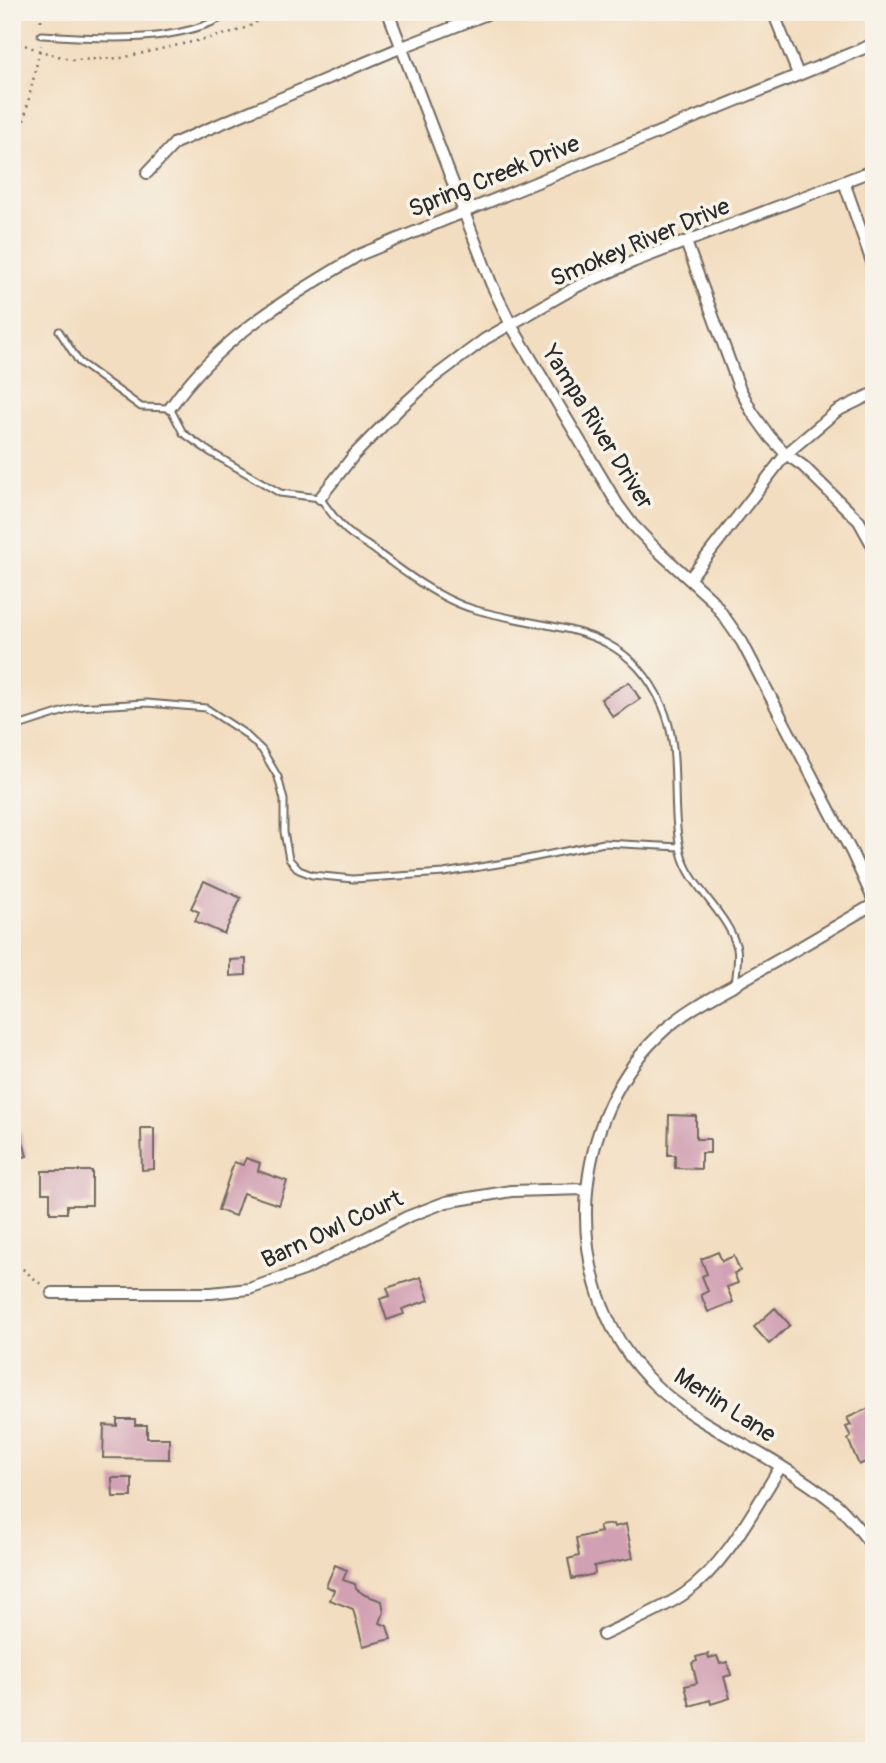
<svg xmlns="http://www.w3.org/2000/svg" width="886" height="1763" font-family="Pangolin,sans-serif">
<rect width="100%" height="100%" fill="#f7f3e8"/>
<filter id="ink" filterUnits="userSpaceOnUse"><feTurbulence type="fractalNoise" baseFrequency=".0143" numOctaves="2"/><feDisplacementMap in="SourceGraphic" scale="14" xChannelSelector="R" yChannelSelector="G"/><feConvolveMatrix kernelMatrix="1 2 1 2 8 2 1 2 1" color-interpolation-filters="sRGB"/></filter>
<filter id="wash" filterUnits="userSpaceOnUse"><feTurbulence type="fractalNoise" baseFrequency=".00686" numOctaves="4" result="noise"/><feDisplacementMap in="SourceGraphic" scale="28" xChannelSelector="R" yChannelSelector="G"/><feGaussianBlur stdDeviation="1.57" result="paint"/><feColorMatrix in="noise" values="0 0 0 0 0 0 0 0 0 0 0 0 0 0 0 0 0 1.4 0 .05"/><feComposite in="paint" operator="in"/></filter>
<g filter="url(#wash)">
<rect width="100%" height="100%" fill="#f3ddc0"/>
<g id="blocks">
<path fill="#d1a0b3" d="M629,682l11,17 -27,18 -12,-18z
M204,881l37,17 -17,36 -29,-13 4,-9 -8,-4z
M246,959v16l-16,1v-16z
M15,1113l12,43 -15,4v-46z
M669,1115l27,1v23h14v14h-9v16l-26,-1v-13h-7z
M141,1128h13v41l-12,1z
M246,1158l14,5 -2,8 29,10 -8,24 -36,-12 -8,23 -17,-6 16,-48 9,3z
M42,1171h50v34h-25v8h-17v-20h-8z
M718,1252l4,9 12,-5 6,15 -6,2 4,10 -11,4 6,15 -25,10 -7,-17 7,-4 -6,-15 5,-2 -6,-15z
M421,1277l8,23 -27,9 2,5 -17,6 -7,-21 10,-3 -3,-8z
M775,1308l15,17 -21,19 -15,-17z
M869,1408l5,9v41l-15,7 -11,-26 3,-2 -5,-10 5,-2 -4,-7z
M117,1419h18v6h12v13h22v21l-66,-1 1,-33 13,1z
M112,1478h20v19h-19z
M613,1524l1,3 12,-3 7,34 -39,8 1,8 -23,5 -4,-20 11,-3 -3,-18 25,-6 -2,-6z
M335,1565l12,5 -4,10 12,4 1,5 9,6 17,6 2,11 -4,11 7,3 4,13 -28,7 -10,-37 -23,-9 4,-10 -8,-4z
M708,1654l1,4 8,-2 3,8 7,-2 4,13 -7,2 6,21 -19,6 -1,-4 -20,6 -5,-20 12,-3 -5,-20 5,-2 -1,-4z"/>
</g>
</g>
<g filter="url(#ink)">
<use href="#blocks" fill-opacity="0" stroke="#71695f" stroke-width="2"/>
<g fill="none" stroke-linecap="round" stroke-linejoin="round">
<defs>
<path id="service" d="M41,35c58,4 140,10 191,-23
M59,331l20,31 62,45 29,1 13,25 27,19 70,41 40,5c7,9 14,20 23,29 8,9 20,15 30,22 28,21 66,50 100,60 76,23 151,10 189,96 21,47 7,98 19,147 8,35 46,59 56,96 2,10 -1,26 -2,37
M12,728l65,-21 70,-4 59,5 38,25 18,17 16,27 6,23v32l5,27 10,11 13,5 41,4 91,-6 78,-13 82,-17 76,4"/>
<path id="minor" d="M388,12l103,271 20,42 107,180 14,19 23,24 58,53 29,41 110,211 22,48
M773,12l25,62
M147,173l28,-30 225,-95 92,-36
M844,182l30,86
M686,242l53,145 13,25 18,25 16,17 17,12 56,55 15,27
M170,408c48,-70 118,-110 189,-153l515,-211
M320,498l34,-43 46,-47 33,-30 52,-39 93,-53 57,-25 239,-91
M690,578l96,-124 51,-43 37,-18
M874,904c-40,23 -79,47 -119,69 -33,19 -70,36 -97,63 -93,90 -98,259 -3,349 36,35 82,54 124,80 20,12 39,25 57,39 14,12 26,30 38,44
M52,1293h159l38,-4 55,-19 103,-53 39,-15 65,-11 75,-2
M603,1635c27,-13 56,-24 81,-41 43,-30 70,-85 97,-128"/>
</defs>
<use href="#service" stroke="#71695f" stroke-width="9"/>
<use href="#minor" stroke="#71695f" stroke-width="14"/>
<path stroke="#71695f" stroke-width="2.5" stroke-dasharray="2 5" stroke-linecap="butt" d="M41,12v13
M12,40l28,11 33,9 48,-2 111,-25 23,-9 6,-12
M12,146l12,-26 17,-75
M12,1260l30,25"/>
<use href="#service" stroke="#fff" stroke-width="5"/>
<use href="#minor" stroke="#fff" stroke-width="10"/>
</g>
</g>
<g text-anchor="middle" stroke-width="7" stroke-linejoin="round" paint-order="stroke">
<g font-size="24" fill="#2b2b2b" stroke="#f7f3e8">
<text transform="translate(494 176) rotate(-22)" y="8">Spring Creek Drive</text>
<text transform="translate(640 242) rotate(-23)" y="8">Smokey River Drive</text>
<text transform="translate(598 427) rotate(58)" y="8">Yampa River Driver</text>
<text transform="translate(332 1229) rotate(-25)" y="8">Barn Owl Court</text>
<text transform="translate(725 1405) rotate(33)" y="8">Merlin Lane</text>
</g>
</g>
<rect width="886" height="1763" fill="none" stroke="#f7f3e8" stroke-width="42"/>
</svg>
